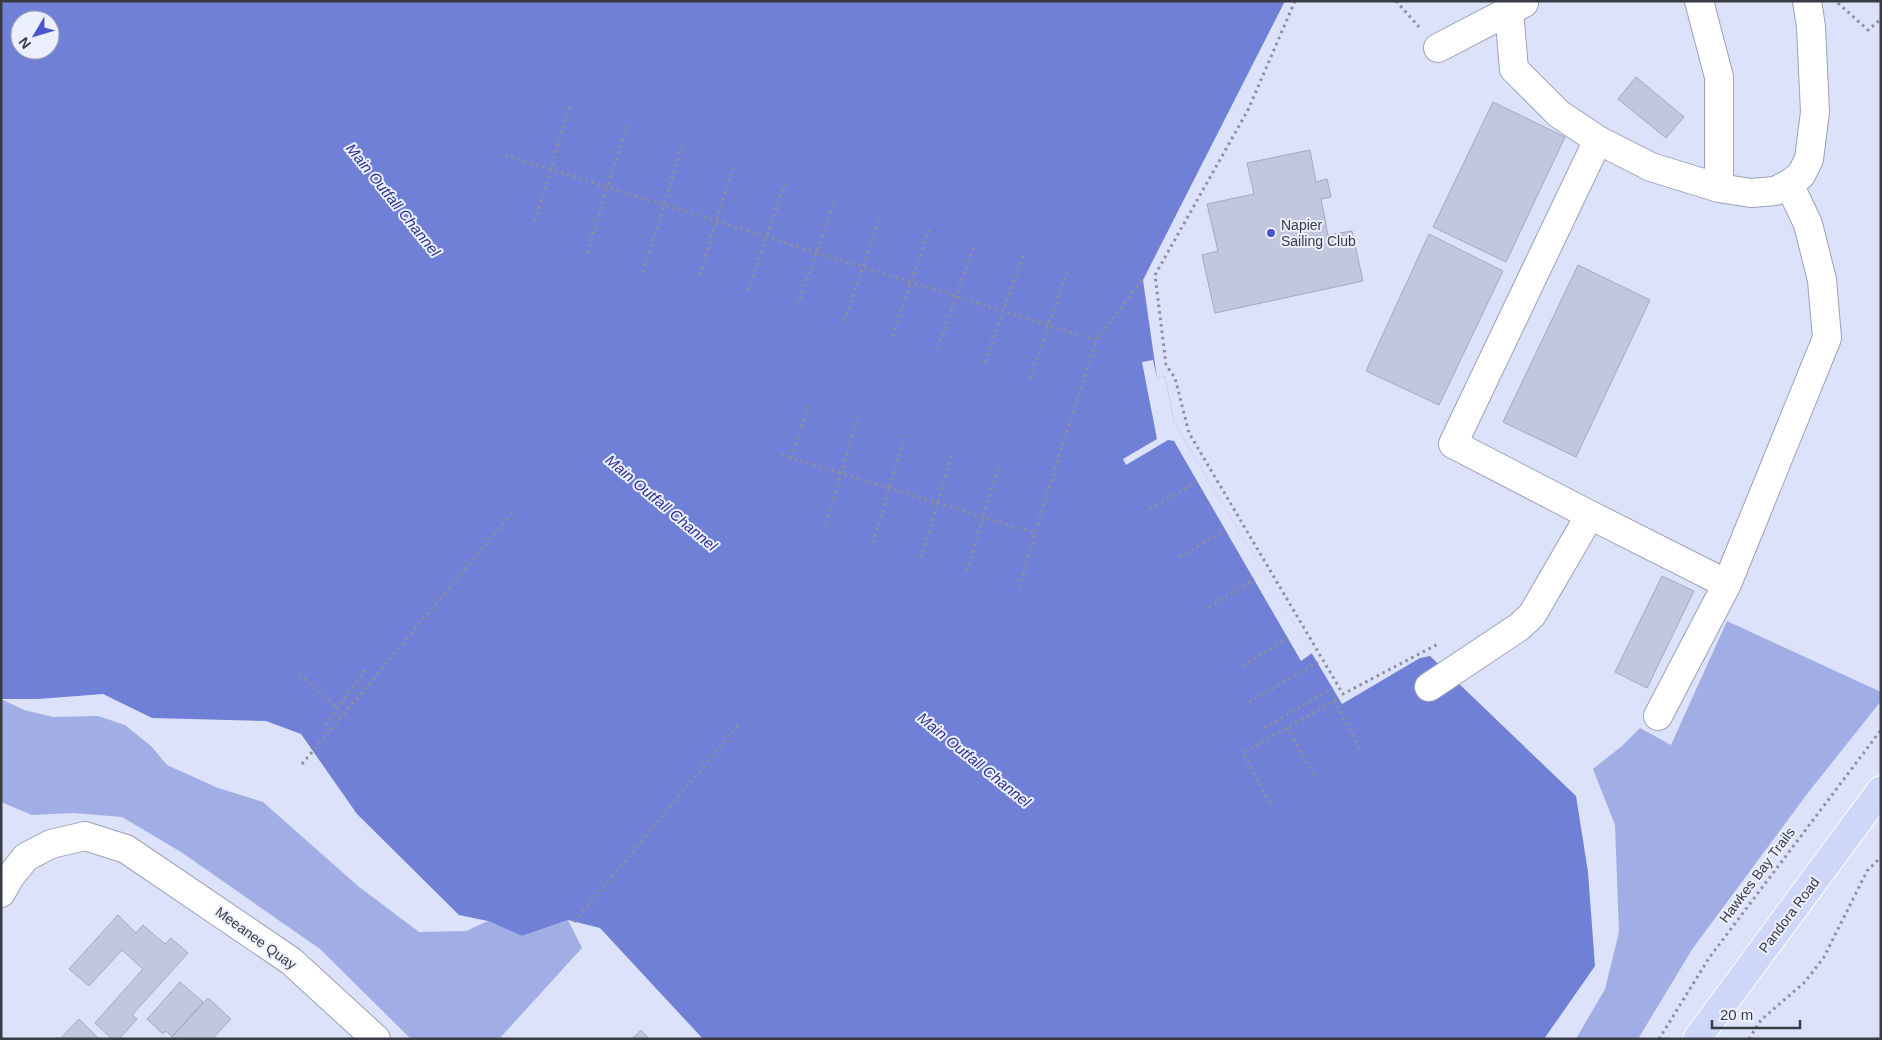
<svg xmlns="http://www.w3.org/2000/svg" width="1882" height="1040" font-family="Arial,sans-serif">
<rect width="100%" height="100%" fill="#dce2f9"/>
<path fill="#a1aee5" d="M1727,621l154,71v9l-74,93 -114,154 -55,91h-62l29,-50 14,-57 -4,-107 -22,-56 29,-23 18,-18 31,17z
M1,699l23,11 29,7 45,-1 27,9 26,21 16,19 51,23 45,14 95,84 61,46 47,-1 22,-10 34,15 46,-16 14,28 -83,91h-88l-91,-90 -139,-97 -59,-35 -49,-4 -41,2 -31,-13z"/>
<path fill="#7080d6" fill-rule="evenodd" d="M1,1h1284l-142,279 14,98 8,-2 9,46 168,282 78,-46 10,-2 146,140 12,76 7,94 -51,73h-841l-103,-111 -32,-8 -46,16 -34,-15 -29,-6 -102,-101 -56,-80 -35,-13 -114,-3 -49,-24 -65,5h-37zM20,20h30v30h-30z"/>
<path fill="#dce2f9" d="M1153,360l4,18 8,-2 9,46 138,231 -11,8 -127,-220 -6,-1 -42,25 -3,-6 34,-20 -15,-77z"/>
<path fill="#c1c7dd" stroke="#a3a9bf" d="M1636,77l48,40 -18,21 -48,-39z
M1493,102l72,35 -59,125 -73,-35z
M1310,150l6,32 11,-3 4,18 -10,2 7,36 24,-4 11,50 -148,32 -13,-58 16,-4 -11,-47 47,-10 -7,-31z
M1429,234l74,37 -64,134 -73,-34z
M1578,265l72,35 -74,157 -73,-35z
M1662,576l32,15 -47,97 -32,-16z
M118,915l18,18 7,-8 22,19 6,-6 17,15 -56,62 5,4 -18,20h-7l-17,-16 48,-54 -21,-19 -33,36 -20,-17z
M180,982l23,20 -31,35 -6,-6 -3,3 -16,-15z
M208,998l23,21 -19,20h-37l-3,-2z
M79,1019l20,20h-39z
M641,1030l8,9h-17z"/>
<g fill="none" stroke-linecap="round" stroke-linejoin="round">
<defs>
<path id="minor" d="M1510,1l-1,10 5,58 45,45 39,26 53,27 68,21 32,5 24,-2 14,-7 12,-9 8,-16 6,-47 -4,-85 -4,-26
M1699,1l20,76v111
M1438,48l86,-45
M1598,140l-145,304 137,71 137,69
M1429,687l90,-60 13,-12 58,-100
M1658,716l69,-132 100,-246 -5,-58 -14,-56 -19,-40
M1,893l9,-16 16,-20 25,-13 34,-8 41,13 165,112 85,78"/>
<path id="major" d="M1697,1039l184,-249"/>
</defs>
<use href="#minor" stroke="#9ca1b7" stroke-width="30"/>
<use href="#major" stroke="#fff" stroke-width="30"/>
<path stroke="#8a8e9d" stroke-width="3" stroke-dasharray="2.5 4" stroke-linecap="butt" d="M1295,1l-47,109 -93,165 11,90 9,13 14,55 154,261 95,-50
M1396,1l23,26
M1838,3l30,27 13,-11
M505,155l591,185
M535,221l35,-116
M587,253l40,-128
M643,272l40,-128
M700,275l33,-108
M748,290l37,-106
M798,305l37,-106
M844,321l37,-106
M892,336l37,-106
M938,348l37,-105
M985,362l38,-106
M1030,378l37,-107
M782,455l253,78 61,-193 46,-60
M791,458l18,-54
M1150,509l48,-28
M826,524l32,-107
M873,543l32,-107
M1180,557l45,-27
M921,558l32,-107
M967,571l32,-107
M1019,588l16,-55
M1209,607l45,-28
M1242,666l46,-28
M299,674l39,34
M1334,700l27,51
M1249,702l69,-40
M1287,727l28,49
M1264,728l69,-40
M331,730l-5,-6 40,-55
M302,764l211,-252
M1270,803l-27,-50 96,-55
M574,922l164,-197
M1659,1039l50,-81 172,-228
M1749,1039l12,-19 44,-38 19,-25 43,-86 14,-14"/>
<use href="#minor" stroke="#fff" stroke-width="28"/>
<use href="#major" stroke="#ced7f8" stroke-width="28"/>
</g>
<circle fill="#4a55cb" stroke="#ecf0fe" stroke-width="2" cx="1271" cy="233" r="5"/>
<g text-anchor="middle" stroke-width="4" stroke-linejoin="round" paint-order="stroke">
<g font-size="14" fill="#393b44" stroke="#ecf0fe" text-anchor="start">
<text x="1281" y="230">Napier<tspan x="1281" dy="16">Sailing Club</tspan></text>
</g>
<g font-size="14" fill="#393b44" stroke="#ecf0fe">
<text transform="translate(1757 875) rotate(-53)" y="5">Hawkes Bay Trails</text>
<text transform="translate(1789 915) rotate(-53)" y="5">Pandora Road</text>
<text transform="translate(256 938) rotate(36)" y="5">Meeanee Quay</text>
</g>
<g font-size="15" font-style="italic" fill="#2b2f92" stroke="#ecf0fe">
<text transform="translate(393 200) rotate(51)" y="5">Main Outfall Channel</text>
<text transform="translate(661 503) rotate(40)" y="5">Main Outfall Channel</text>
<text transform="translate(974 760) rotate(39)" y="5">Main Outfall Channel</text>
</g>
</g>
<rect width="1882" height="1040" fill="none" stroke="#393b44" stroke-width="5"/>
<g transform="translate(35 35) rotate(232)"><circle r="24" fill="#ecf0fe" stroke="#a4a8b4"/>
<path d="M0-4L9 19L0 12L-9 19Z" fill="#4a55cb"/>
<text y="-8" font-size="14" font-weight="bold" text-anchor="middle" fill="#393b44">N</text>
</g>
<path d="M1712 1020v8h88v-8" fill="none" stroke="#393b44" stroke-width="2.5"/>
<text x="1720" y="1020" font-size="15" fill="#393b44" stroke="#ecf0fe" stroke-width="4" paint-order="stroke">20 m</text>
</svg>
